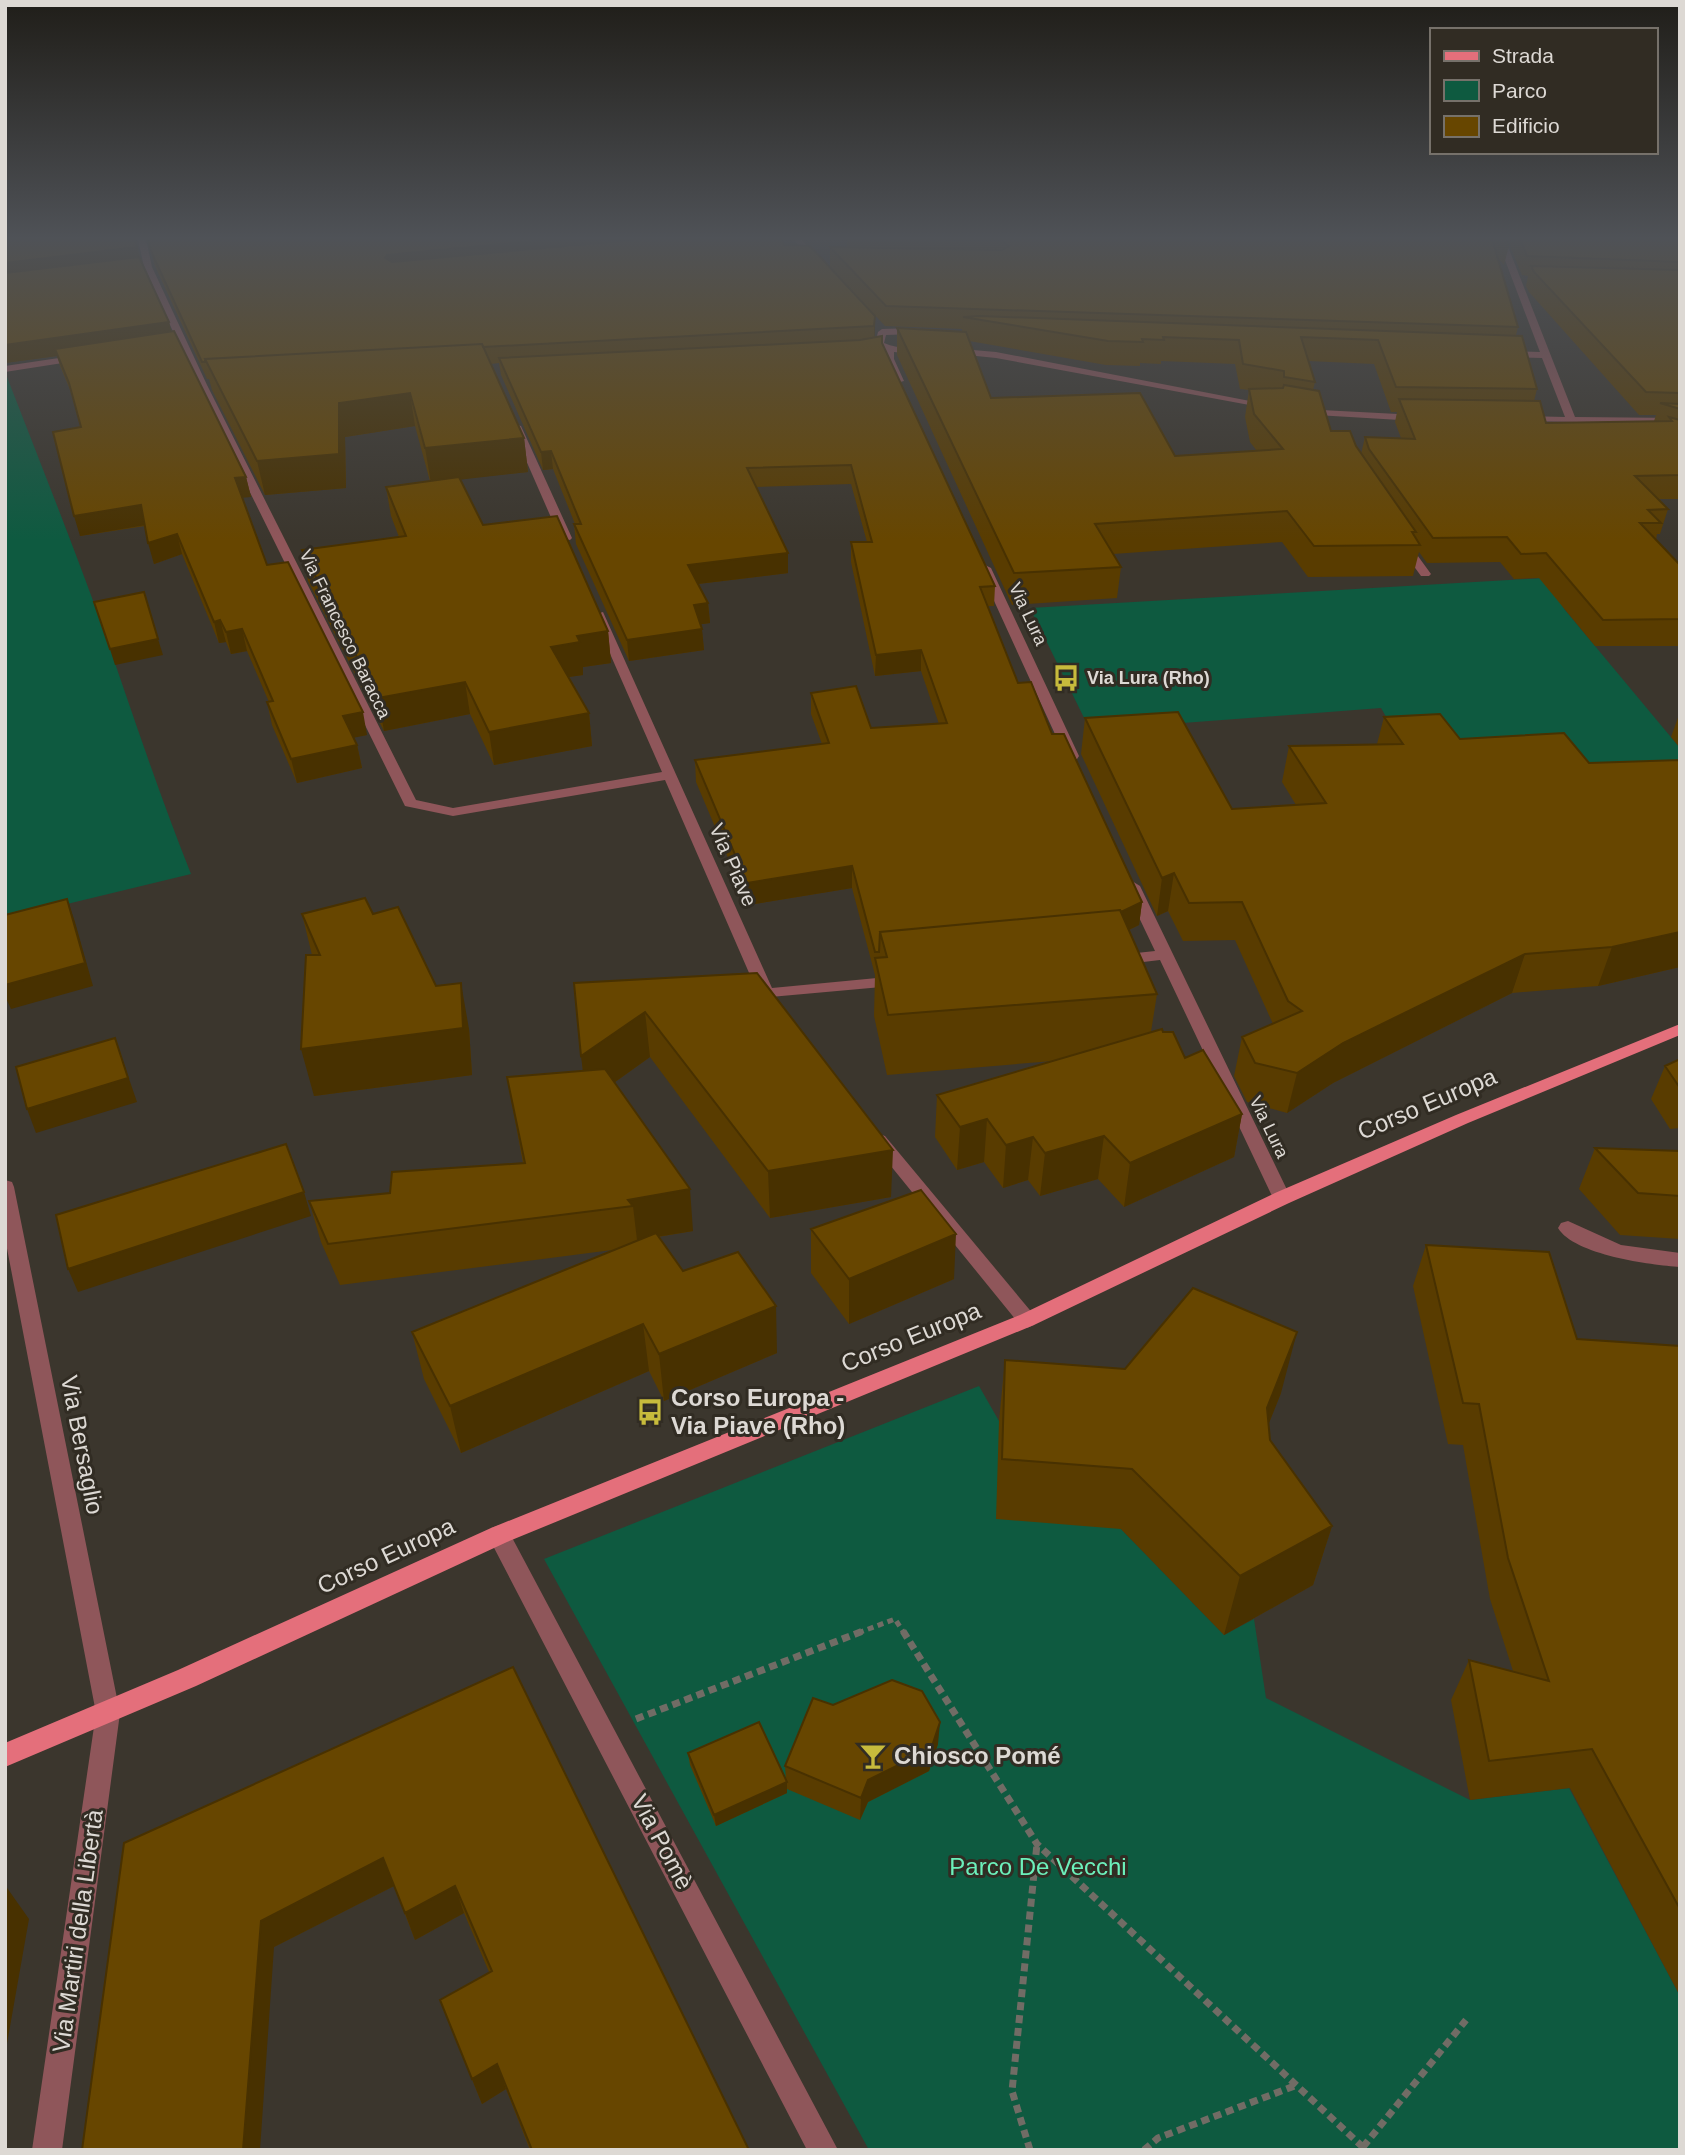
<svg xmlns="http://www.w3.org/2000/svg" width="1685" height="2155" font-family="Helvetica,sans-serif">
<rect width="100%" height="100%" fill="#3b362d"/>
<path fill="#0e5a40" d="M7,377c31,80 63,160 92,240 30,86 58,172 92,257l-186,45z
M1544,578l21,32 115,138v60l-288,-81 -11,-19 -291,22 -60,-122z
M979,1386l20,35 122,108 103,106 30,-16 12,79 204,102 99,-12 111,208v154h-811l-325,-591z"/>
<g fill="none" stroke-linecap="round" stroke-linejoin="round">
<path stroke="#716c65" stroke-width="5" stroke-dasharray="6 4.5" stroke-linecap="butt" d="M858,1633l37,-14 9,14"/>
<path stroke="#716c65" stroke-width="7" stroke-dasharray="8 5" stroke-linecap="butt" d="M903,1631l134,213 329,306
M636,1719l227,-88
M1363,2147l103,-127
M1030,2150l-18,-59 25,-247
M1144,2150l14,-12 139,-53"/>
<path fill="#8f565a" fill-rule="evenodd" d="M138,239h8l6,28 55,118 209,415 37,8 209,-36 -69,-157 10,-3 169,376 126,-12 6,1 2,4 -2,4 -144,13 -95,-218 -212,36 -48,-10 -208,-421 -53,-118z
M793,239h8l20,21v4h-6z
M1497,239h8l70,178 105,1v6l-161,-3v-4l3,-1 43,1 -23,-59 -38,-1 -5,-3 5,-3 36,1z
M914,328l27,4 5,7c-13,15 -33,15 -52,13v7l10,22 -8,2 -12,-24 1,-9 -10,-6 3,-12 4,-3zM914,334l23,5c-15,12 -36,11 -53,4l2,-8z
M950,348l46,4 280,54 -5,3 -275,-51 -49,-5 -2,-2z
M79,355l5,3 -2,2 -77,12v-6z
M1302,409l115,6 5,3 -5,3 -118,-7 -2,-2z
M513,424l8,2 51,112 -2,2 -10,-2 -49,-112z
M1399,541h8l24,33 -2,2h-8l-24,-33z
M985,565l6,3 88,188 -2,3h-10l-2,-3 -86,-188z
M1132,881l8,5 151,312 -2,5h-14l-2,-5 -113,-238 -42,5 -8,-5 8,-5 37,-4 -31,-65z
M879,1134l6,2 149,179 3,5 -3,5 -7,3 -7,-3 -147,-181 -3,-4 3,-4z
M5,1180l7,2 2,5 106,526 -58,437h-30l64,-437 -91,-475z
M1568,1221l53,24 59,8v14c-29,-2 -106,-12 -122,-39l3,-5z
M499,1525l8,3 331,622h-31l-316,-608 -3,-7 3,-7z"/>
<path fill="#e46f7b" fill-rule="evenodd" d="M1680,1024v11l-212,88 -179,80 -255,122 -527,217 -311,144 -191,81v-24l173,-73 313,-142 529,-213 255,-122 181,-78z"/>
</g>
<path fill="#593c00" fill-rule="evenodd" d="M5,239h131l4,18 29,65 2,10 75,145 5,20h-9l25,68 100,170 -14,2 4,8 5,23 -65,15 -25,-58 -5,-23h2l-22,-51 -16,3 -5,-12 -7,1 -37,-89 -28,10 -9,-38 -65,10 1,-109 -7,-28 -14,-33 -3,-10 -52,7z
M148,239l635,3 92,74 -1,22 8,6 113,242 -1,20h-6l30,77 34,51 90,168 -3,23 -10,5 28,64 -6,38h12l22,26 57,56 -8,43 -110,50 -26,-28 -58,17 -12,-16 -25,8 -19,-26 -27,8 -22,-33 2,-42 116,-34 -166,14 -13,-59 1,-41 -23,-87 -104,17 -52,-123 -1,-22 127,-16 -11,-30v-21l60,35 68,-4 -18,-53 -46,5 -24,-114v-20h16l-16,-58 -95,3 32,66v20l-90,11 10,19 2,20 -9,1 3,26 -75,11 -53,-117 -2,-20h1l-22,-55 -10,1 -42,-95 -2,-12 -8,1 33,74 4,34 -68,7 23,46 125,106 3,32 -28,4v8l-15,2 21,36 3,33 -98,19 -24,-51 -86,17 -76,-150 -6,-31 97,-13 -8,-21 -5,-29 44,-6 -15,-55 -70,11 1,51 -81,7 -53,-105 -3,-11h-2l-52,-113z
M847,239h659l3,7 -5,19 -7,-8 21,70 -2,8 21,54 -3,12 12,22 108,-2 2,-6h-17l-110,-123 -3,-6 2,-10 -6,-1 -15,-36h173v260h-21l9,10 -8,25h-3l-1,6 24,25v81h-85l-56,-68 -25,1 -14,-17 -73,1 -8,-11 -6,24 -105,1 -26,-35 -169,12 8,13 -4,31 -105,7 -115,-250v-27l65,4v-3l-77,-3 -55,-59v-20h17zM969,341l137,24 34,1v-3l21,1v-3l74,3 5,25 9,1 -4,27 5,25 7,9 -82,5 -184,-58zM1308,361l66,3 17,48h6l-2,10 6,16 -36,-1 -4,17 -5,-8 -25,-15 -18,-41 2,-8z
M1680,712v36l-9,-11z
M1384,717l76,22 129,24 91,-3v207l-82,19 -86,7 -179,90 -46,30 -40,-11 -13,-26 8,-39 31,-13 -38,-84 -52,1 -15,-30 -11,5 -76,-162 4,-36 147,91 64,-4 -14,-23 7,-36 88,-2z
M302,914h71l63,72 33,43 3,46 -158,21 -2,-141z
M757,973l134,224 -121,21 -120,-161 -35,25 78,149 -35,6 25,34 94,82 -113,48 -15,-30 -188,82 -37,-74 -12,-47 200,-82 -272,35 -19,-43 -12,-41 81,-8 133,-30 -16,-86 76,-6 -9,-88z
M1680,1059v69l-10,1 -19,-30 14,-33z
M1595,1148l85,3v88l-60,-4 -41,-46z
M811,1229l143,50 -105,45 -38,-51z
M1426,1245l151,94 103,7v650l-110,-208 -100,12 -19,-100 18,-40 44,11 -23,-72 -27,-154 -15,-1 -35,-158z
M1005,1360l276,33 -13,32 2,15 62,86 -19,59 -89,50 -103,-106 -125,-10 3,-98z
M513,1667l236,483h-219l-24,-61 -24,15 -42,-104 49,-28 -25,-59 -49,27 -21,-54 -120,61 -192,203z
M938,1744l-9,27 -61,31 -8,18 -73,-31v4l-71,33 -26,-61 -2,-12 98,27 -1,-14z"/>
<path fill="#483100" d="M135,239l6,24 -136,16v-16z
M555,239h166l-331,31 -5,-12 2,-3z
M875,316v17l-1,9v-16z
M169,322l4,17 -118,10 2,7 -52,7v-18z
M410,393l5,33 -70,11 1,51 -81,7 -8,-34 82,-58z
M524,438l4,34 -97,11 -6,-35z
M551,451l2,18 -10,1 -2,-18z
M246,477l5,20 -11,1 -5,-20z
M141,505l5,20 -66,11 -6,-20z
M177,534l5,20 -28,10 -6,-21z
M788,553v20l-99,12 -1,-20z
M708,603l2,20 -14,2 -2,-20z
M220,620l6,22 -7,1 -5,-21z
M242,629l5,22 -16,3 -5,-22z
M702,629l2,21 -75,11 -2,-21z
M608,631l3,32 -28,4v8l-28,4 -4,-32 26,-11z
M158,639l5,16 -48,10 -5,-16z
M921,650v21l-46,5 1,-21z
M465,682l5,32 -86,17 -6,-33z
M363,712l4,23 -19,4 -5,-23z
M589,713l3,33 -98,19 -5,-33z
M357,745l5,23 -65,15 -6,-24z
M852,866v22l-104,17 -1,-22z
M1174,873l-6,38 -11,5 5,-38z
M67,899l8,23 18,64 -82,23 -6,-13v-11z
M1142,902l-3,23 -31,15 -3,-20z
M1680,932v35l-82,19 14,-39z
M1525,954l-13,39 -179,90 -46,30 10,-40 46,-30z
M461,983l8,46 3,46 -158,21 -13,-47z
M645,1012l5,45 -63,45 -6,-46z
M115,1038l22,64 -101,31 -9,-24z
M1242,1114l-8,43 -110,50 6,-44z
M987,1119l-3,43 -27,8 3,-43z
M1104,1136l-6,43 -58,17 5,-43z
M1033,1137l-5,43 -25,8 3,-43z
M893,1150l-2,47 -121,21 -2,-47z
M690,1189l3,42 -56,9 -4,-34 -5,-6z
M304,1192l7,24 -233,76 -10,-23z
M956,1234l-2,45 -105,45v-45z
M776,1306l1,47 -113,48 -5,-47z
M643,1324l6,47 -188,82 -11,-47z
M1297,1332l-16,61 -30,75 16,-60z
M1332,1526l-19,59 -89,50 16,-59z
M940,1722l-2,22 -9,27 -61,31 -8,18 1,-22 7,-18z
M787,1782v11l-71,33 -2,-11z
M383,1858l11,28 -120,61 -14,203h-17l18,-229z
M5,1885l24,34 -24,136z
M455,1886l9,27 -49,27 -10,-27z
M497,2064l9,25 -24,15 -10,-25z"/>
<path fill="#674600" stroke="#483100" stroke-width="2" d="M5,239h130l2,8 -132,16z
M148,239h407l-168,16 -2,3 7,4 250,-23h139l4,6 25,1 65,70 -1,10 -391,21 -1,-3 -277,15v3h-3l-51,-111z
M922,239h570l26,88 -632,-21 -56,-59 172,3 7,-4 -7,-5z
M1520,239h160v23l-153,-6z
M139,257l30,65 -164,23v-72z
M1531,266l149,4v123l-34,-1 -112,-120z
M980,316l542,20 15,53 -141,-2 -18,-47 -77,-3 14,45 -31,-5v-6l-41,-7 -4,-24 -76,-3 1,3 -22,-1 1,3 -35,-1 -145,-24z
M897,328l69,4 25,66 149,-5 35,63 108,-7 -29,-35 -5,-25 34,-1 1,-3 35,6 12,40h19l6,15 60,86h-4l8,13 -106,1 -27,-35 -192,13 26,43 -107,6z
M174,331l72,146 -11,1 32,87 21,-3 75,150 -20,4 14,29 -66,14 -24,-57 6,-1 -31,-72 -16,3 -6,-12 -6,2 -37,-88 -29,9 -7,-38 -67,11 -21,-84 28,-5 -12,-44 -14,-34z
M882,336v7l113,243 -15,1 38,96 13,-1 21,52h12l78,168 -21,10 -1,-2 -240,22 -1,20h-4l-23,-86 -105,17 -52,-123 134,-17 -18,-50 45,-7 15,42 76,-5 -26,-73 -45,5 -25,-113h21l-21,-77 -104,3 41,85 -100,12 20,38 -14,2 8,24 -75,11 -53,-116h7l-30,-73 -10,1 -42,-94 361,-18z
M482,344l42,94 -99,10 -15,-55 -71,10v51l-82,7 -52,-102z
M1399,399l141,2 6,22 126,-2 -3,-4 11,3v55l-45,1 33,33 -20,1 13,13h-21l40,42v54l-77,1 -57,-67 -25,1 -14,-17 -74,1 -64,-89 -4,-12 50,2z
M1660,403l20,1v5z
M459,477l24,48 74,-9 51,115 -31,5 3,6 -29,5 38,66 -100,19 -24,-50 -87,16 -76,-148 104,-14 -20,-49z
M144,592l14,47 -48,10 -16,-47z
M1178,712l54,97 94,-6 -37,-57 114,-2 -19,-27 56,-3 20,25 104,-6 25,30 91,-3v172l-68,15 -87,7 -182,89 -46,30 -42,-10 -13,-26 60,-26 -14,-10 -46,-99 -53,1 -15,-30 -12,5 -77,-160z
M365,898l8,16 25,-7 38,79 25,-3 2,45 -162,21 5,-94h14l-18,-41z
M67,899l18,64 -80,22v-70z
M1120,910l37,84 -269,21 -13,-57 12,-1 -7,-25z
M757,973l136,177 -125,21 -123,-159 -64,44 -7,-73z
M1162,1029l1,3h10l12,26 18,-8 39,64 -112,49 -26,-27 -59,17 -12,-16 -27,8 -19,-26 -27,8 -23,-32z
M115,1038l13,40 -101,31 -11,-42z
M1680,1059v29l-15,-22z
M605,1069l85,120 -62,11 5,6 -305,38 -19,-43 81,-8 2,-21 133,-9 -18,-86z
M286,1144l18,48 -236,77 -12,-54z
M1595,1148l85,3v45l-42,-3z
M921,1190l35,44 -107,45 -38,-50z
M656,1233l27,38 55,-19 38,54 -117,48 -16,-30 -193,82 -38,-74z
M1426,1245l123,7 28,87 103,7v563l-88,-160 -103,12 -20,-101 80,21 -41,-123 -29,-154 -16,-1z
M1193,1288l104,44 -30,76 3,32 62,86 -92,50 -108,-107 -130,-10 3,-99 120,9z
M513,1667l236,483h-217l-35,-86 -25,15 -32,-79 52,-29 -37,-85 -50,27 -22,-55 -122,63 -18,229h-161l42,-307z
M892,1680l30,11 18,31 -9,27 -63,31 -7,18 -76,-32 28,-68 20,7z
M759,1722l28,60 -73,33 -26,-62z"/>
<linearGradient id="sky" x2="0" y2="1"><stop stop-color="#201e19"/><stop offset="0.44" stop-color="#4f5257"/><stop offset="1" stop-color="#4f5257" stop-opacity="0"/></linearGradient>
<rect width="1685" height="541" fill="url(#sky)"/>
<defs>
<symbol id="bus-bare" viewBox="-9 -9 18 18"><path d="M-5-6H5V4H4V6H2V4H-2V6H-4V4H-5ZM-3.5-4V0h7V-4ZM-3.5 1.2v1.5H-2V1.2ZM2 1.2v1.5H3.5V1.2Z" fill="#c7bb3c" stroke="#312c23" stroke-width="2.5" paint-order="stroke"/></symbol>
<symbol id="bar-bare" viewBox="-9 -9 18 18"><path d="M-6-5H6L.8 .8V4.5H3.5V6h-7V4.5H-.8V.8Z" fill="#c7bb3c" stroke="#312c23" stroke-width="2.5" paint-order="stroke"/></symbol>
</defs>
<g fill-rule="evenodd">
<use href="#bus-bare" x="1047" y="659" width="38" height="38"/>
<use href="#bus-bare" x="631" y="1393" width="38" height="38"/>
<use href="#bar-bare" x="854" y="1737" width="38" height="38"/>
</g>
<g text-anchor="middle" stroke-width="6" stroke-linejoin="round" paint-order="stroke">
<g font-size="18" fill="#ddd9d4" stroke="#312c23">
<text transform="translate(1028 614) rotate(65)" y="6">Via Lura</text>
<text transform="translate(345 634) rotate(64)" y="6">Via Francesco Baracca</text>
<text transform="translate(1269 1127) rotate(64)" y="6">Via Lura</text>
</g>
<g font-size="18" font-weight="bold" fill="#ddd9d4" stroke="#312c23" text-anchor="start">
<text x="1087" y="684">Via Lura (Rho)</text>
</g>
<g font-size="21" fill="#ddd9d4" stroke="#312c23">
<text transform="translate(733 865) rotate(66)" y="7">Via Piave</text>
</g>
<g font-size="24" fill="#ddd9d4" stroke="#312c23">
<text transform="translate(1427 1104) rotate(-23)" y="8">Corso Europa</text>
<text transform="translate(911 1337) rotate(-22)" y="8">Corso Europa</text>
<text transform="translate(82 1445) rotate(79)" y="8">Via Bersaglio</text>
<text transform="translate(386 1556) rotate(-25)" y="8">Corso Europa</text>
<text transform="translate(662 1842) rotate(62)" y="8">Via Pomè</text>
<text transform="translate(78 1931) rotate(-82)" y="8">Via Martiri della Libertà</text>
</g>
<g font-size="24" font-weight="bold" fill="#ddd9d4" stroke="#312c23" text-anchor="start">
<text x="671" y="1406">Corso Europa -<tspan x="671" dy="28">Via Piave (Rho)</tspan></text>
<text x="894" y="1764">Chiosco Pomé</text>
</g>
<g font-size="24" fill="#6cf0bb" stroke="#312c23">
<text x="1038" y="1875">Parco De Vecchi</text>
</g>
</g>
<rect width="1685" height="2155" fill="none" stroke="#ddd9d4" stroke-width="14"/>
<rect x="1430" y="28" width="228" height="126" fill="#312c23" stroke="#76716a" stroke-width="2"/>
<rect x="1444" y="51" width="35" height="10" fill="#e46f7b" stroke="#76716a" stroke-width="2"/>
<text x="1492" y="63" font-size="21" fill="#ddd9d4">Strada</text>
<rect x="1444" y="80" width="35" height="21" fill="#0e5a40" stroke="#76716a" stroke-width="2"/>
<text x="1492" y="98" font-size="21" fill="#ddd9d4">Parco</text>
<rect x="1444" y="116" width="35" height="21" fill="#674600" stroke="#76716a" stroke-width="2"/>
<text x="1492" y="133" font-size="21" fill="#ddd9d4">Edificio</text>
</svg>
